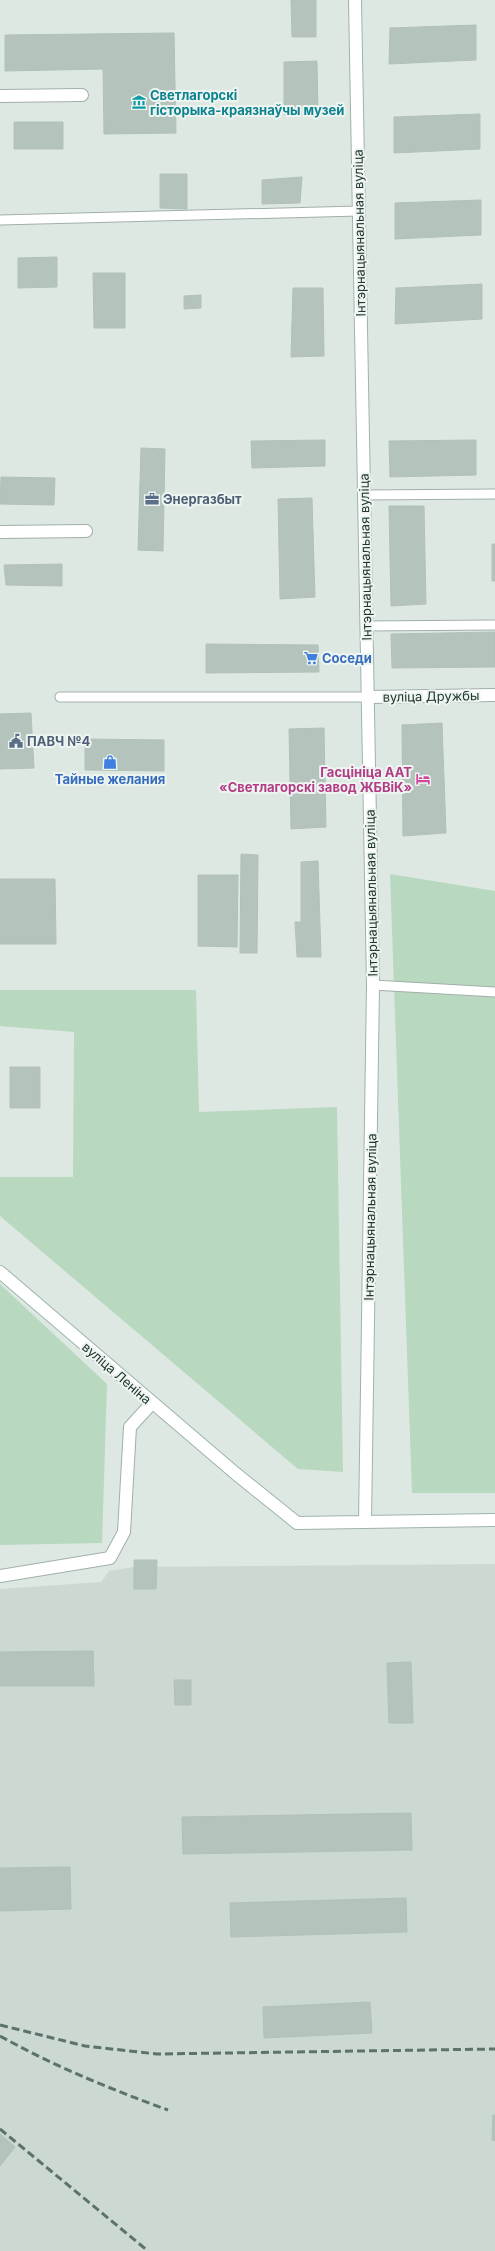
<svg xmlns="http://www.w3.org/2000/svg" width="495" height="2251" font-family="Inter,sans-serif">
<rect width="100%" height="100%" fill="#dee8e3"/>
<path fill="#ccd8d2" d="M495,1564v687h-495v-662l101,-7 8,-11 25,-4z"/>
<path fill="#b8d8bf" d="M390,874l105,17v602h-83z
M0,990h196l3,122 138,-5 6,365 -45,-3 -298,-253v-39h73l1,-145 -74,-6z
M0,1284l107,100 -5,159 -102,2z"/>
<path fill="#b4c3bc" stroke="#b1c1ba" d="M291,0h25v37h-24z
M476,25v35l-87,4 1,-36z
M174,33l2,100 -72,1 -1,-65 -98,2v-36z
M317,61l1,54h-34v-53z
M480,114v35l-86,4v-36z
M14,122h49v27h-49z
M160,174h27v35l-27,-1z
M302,177l-2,26 -38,1v-24z
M481,200v35l-86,4v-36z
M57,257v30l-39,1v-30z
M93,273h32v55h-31z
M482,284v35l-87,5 1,-36z
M293,288h30l1,68 -33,1z
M201,295v13l-17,1v-13z
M325,440v26l-73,2 -1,-27z
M476,440v35l-86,2 -1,-36z
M141,448l24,1 -2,102 -25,-1z
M1,477l54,1 -1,27 -54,-1z
M312,498l3,99 -35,2 -2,-100z
M389,506h35l2,98 -35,2z
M492,544h3v37h-3z
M62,564v22l-56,-1 -2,-20z
M495,632v35l-103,1 -1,-34z
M206,644l112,1 1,27 -113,1z
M31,713l3,55 -34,1v-55z
M442,723l4,110 -43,3 -1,-111z
M324,728l2,99 -35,2 -2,-100z
M85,739l79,1v31l-79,-1z
M241,854l17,1 -1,98h-17z
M318,861l3,96h-24l-2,-35h6v-60z
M198,875h40l-1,72 -39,-1z
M0,879h55l1,65h-56z
M10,1067h30v41h-30z
M134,1560h23l-1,29h-22z
M93,1651l1,35h-94v-34z
M411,1662l2,61h-24l-2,-60z
M174,1680h17v25h-16z
M411,1813l1,37 -229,4 -1,-37z
M70,1867l1,42 -71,2v-43z
M406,1898l1,34 -176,5 -1,-34z
M370,2002l2,31 -108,5 -1,-31z
M493,2115h2v26l-3,-1z
M0,2134l15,13 -15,19z"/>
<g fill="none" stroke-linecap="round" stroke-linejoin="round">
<defs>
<path id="lane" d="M0,220l359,-9
M364,495l131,-1
M366,626l129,-1
M60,697h308
M373,985l122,7"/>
<path id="street" d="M0,96l82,-1
M0,532l86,-1
M368,697l127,-2
M0,1576l110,-18 14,-26 6,-105 22,-24"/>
<path id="secondary" d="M355,0l18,985 -8,537
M0,1272l235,201 62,50 198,-3"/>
</defs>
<use href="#lane" stroke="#a2afa9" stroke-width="11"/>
<use href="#street" stroke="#a2afa9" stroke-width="14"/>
<use href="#secondary" stroke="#9eb3aa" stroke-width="14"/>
<use href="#lane" stroke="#fff" stroke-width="9"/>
<use href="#street" stroke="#fff" stroke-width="12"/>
<use href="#secondary" stroke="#fff" stroke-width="12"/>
<path stroke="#5b736b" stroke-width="3" stroke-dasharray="8 4" stroke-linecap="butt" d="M0,2025l85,21 72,8 338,-5
M0,2036c54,30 110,53 168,74
M0,2129l148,122"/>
</g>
<defs>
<symbol id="museum-bare" viewBox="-9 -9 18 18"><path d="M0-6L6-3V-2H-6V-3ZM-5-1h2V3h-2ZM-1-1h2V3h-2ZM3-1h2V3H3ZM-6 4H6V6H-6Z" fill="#0f9aa8" stroke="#eef5f1" stroke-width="2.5" paint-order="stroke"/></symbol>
<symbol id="office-bare" viewBox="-9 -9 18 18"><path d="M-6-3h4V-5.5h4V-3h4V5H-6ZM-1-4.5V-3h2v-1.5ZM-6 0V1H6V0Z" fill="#5c6f8a" stroke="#eef5f1" stroke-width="2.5" paint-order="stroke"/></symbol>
<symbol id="supermarket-bare" viewBox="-9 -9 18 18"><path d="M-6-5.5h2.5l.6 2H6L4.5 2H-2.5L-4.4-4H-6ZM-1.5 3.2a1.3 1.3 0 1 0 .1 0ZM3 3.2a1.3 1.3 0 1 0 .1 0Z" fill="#3f7fe0" stroke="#eef5f1" stroke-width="2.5" paint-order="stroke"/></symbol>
<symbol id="civic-bare" viewBox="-9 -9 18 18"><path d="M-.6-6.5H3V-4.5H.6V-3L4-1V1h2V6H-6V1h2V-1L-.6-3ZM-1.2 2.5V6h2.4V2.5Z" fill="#5c6f8a" stroke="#eef5f1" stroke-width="2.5" paint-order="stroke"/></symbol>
<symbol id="shop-bare" viewBox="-9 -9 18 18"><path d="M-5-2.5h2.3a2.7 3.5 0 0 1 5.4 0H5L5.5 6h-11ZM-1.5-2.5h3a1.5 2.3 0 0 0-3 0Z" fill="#3f7fe0" stroke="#eef5f1" stroke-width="2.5" paint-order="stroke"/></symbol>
<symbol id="hotel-bare" viewBox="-9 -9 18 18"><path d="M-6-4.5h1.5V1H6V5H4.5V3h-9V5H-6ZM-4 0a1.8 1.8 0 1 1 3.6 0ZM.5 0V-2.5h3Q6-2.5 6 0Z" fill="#d1479c" stroke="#eef5f1" stroke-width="2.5" paint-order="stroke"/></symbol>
</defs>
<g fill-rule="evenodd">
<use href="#museum-bare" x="129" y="92" width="20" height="20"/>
<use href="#office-bare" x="142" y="489" width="20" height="20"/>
<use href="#supermarket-bare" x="301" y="648" width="20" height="20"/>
<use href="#civic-bare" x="6" y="731" width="20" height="20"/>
<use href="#shop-bare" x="100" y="752" width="20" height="20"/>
<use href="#hotel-bare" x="413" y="769" width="20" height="20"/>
</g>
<g text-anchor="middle" stroke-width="4" stroke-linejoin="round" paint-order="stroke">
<g font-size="13" font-weight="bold" fill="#0d838f" stroke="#eef5f1" text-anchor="start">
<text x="150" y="100">Светлагорскі<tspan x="150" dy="15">гісторыка-краязнаўчы музей</tspan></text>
</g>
<g font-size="13" fill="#21372f" stroke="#eef5f1">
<text transform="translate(359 233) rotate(-91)" y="5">Інтэрнацыянальная вуліца</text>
<text transform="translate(365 557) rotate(-91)" y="5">Інтэрнацыянальная вуліца</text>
<text transform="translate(431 696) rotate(-1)" y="5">вуліца Дружбы</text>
<text transform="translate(371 893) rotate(-91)" y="5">Інтэрнацыянальная вуліца</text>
<text transform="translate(370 1217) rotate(-89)" y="5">Інтэрнацыянальная вуліца</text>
<text transform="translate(117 1373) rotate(41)" y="5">вуліца Леніна</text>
</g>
<g font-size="13" font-weight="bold" fill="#4e5e75" stroke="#eef5f1" text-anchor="start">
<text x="163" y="504">Энергазбыт</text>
<text x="27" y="746">ПАВЧ №4</text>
</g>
<g font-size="13" font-weight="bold" fill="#366cbe" stroke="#eef5f1" text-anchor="start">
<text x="322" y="663">Соседи</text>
<text x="110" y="784" text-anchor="middle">Тайные желания</text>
</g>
<g font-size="13" font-weight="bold" fill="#b23c85" stroke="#eef5f1" text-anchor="end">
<text x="412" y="777">Гасцініца ААТ<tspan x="412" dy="15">«Светлагорскі завод ЖБВіК»</tspan></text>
</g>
</g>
</svg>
